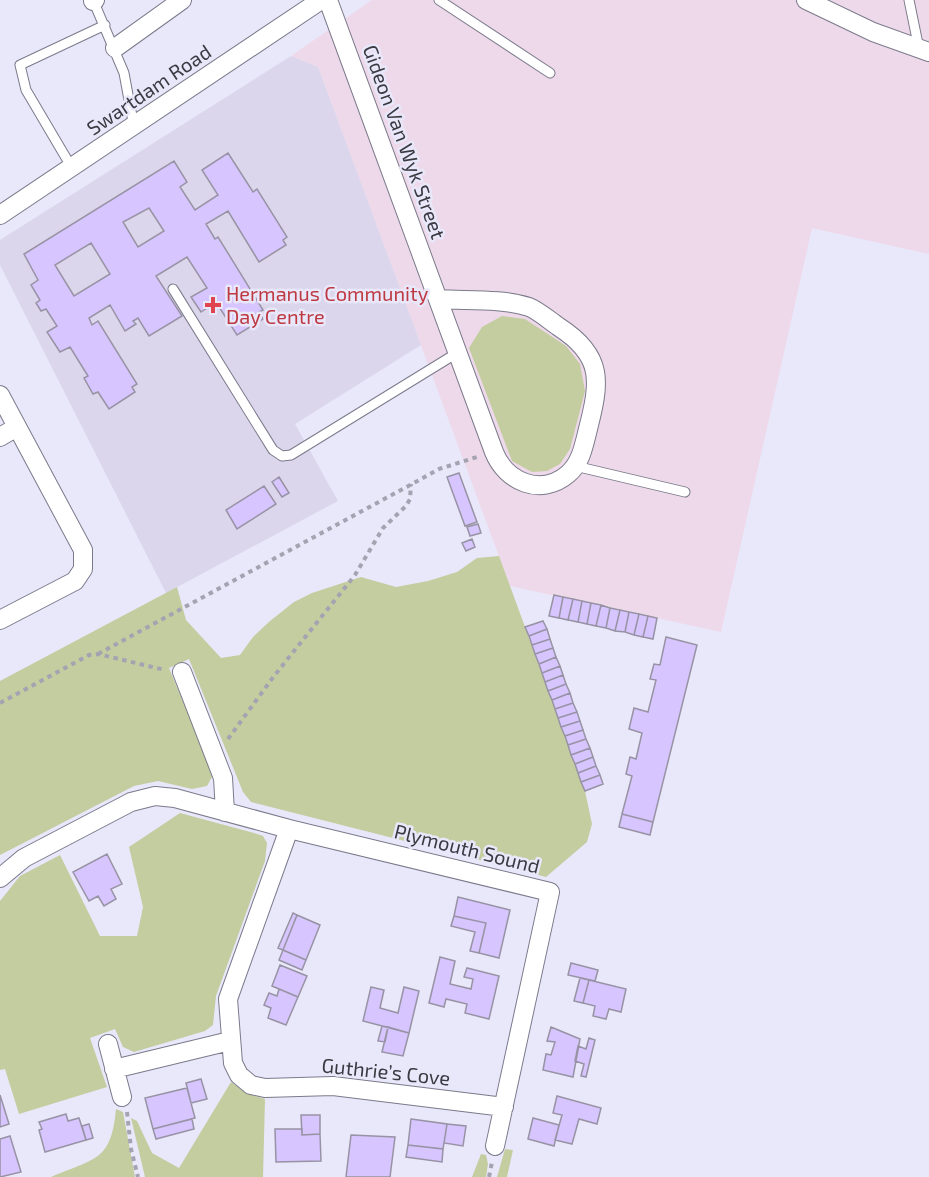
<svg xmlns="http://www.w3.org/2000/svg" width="929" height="1177" font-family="'Exo 2',sans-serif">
<rect width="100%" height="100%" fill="#e9e7fa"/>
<path fill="#edd9e9" d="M372,0h557v254l-117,-26 -91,404 -211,-46 -192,-519 -27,-11z"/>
<path fill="#dbd6eb" d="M291,56l27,11 103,278 -126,79 43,77 -172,92 -166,-328v-25z"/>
<path fill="#c3cd9f" d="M502,316l23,3 41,27 14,18 5,27 -15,58 -10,15 -13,7 -15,1 -20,-11 -43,-113 13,-21z
M499,556l86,235 7,33 -5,18 -41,35 -295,-75 -8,-10 -54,-133 -20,9 41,98 2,11 -5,9 -15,3 -34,-8 -24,5 -134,69v-174l177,-94 9,33 35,38 19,-3 13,-18 17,-16 24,-19 18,-9 49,-16 35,10 32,-6 29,-9 20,-14z
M180,813l74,20 9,3 4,7 -2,18 -49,135 -3,29 -8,6 -71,21 -11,-5 -8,-18 -25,9 17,49 -88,27 -14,-45 -5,1v-169l20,-25 40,-21 40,81h37l6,-29 -14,-60z
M231,1082l15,11 19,6 -2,78h-118l-14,-59 6,3 15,32 27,15z
M116,1109l7,3 12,65h-84c44,-19 60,-15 65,-68z
M505,1149l8,1 -6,27h-10z
M481,1154l5,1 2,9 -2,13h-14z"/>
<path fill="#d6c5fe" stroke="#9893a4" stroke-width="1.5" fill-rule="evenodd" d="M228,153l25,39 4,-3 30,48 -4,3 3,5 -27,17 -31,-51 -22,13 9,15 3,-2 45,73 -4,2 4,7 -26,16 -21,-33 -15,10 -10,-15 16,-9 -20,-31 -31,19 26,40 -33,20 -11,-18 -5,3 3,3 -11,7 -15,-26 -21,13 3,7 6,-4 39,63 -5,3 3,5 -26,17 -11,-17 -5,2 -9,-16 4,-2 -18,-29 -10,5 -13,-20 10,-6 -11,-17 -5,2 -5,-8 4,-3 -9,-15 7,-5 -14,-26 150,-93 13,21 -7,5 15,23 23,-15 -16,-25zM149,208l15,23 -26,16 -15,-25zM91,243l19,31 -36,22 -19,-31z
M459,473l18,49 -12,4 -18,-49z
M279,477l10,16 -7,4 -10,-15z
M264,486l12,18 -39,25 -11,-19z
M478,524l3,9 -11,3 -3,-9z
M472,539l3,8 -9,4 -4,-8z
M554,595l9,2 -4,21 -10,-2z
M563,597l10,2 -5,21 -9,-2z
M573,599l9,2 -4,21 -10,-2z
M582,601l9,2 -4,21 -9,-2z
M591,603l10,2 -5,21 -9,-2z
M601,605l9,3 -4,20 -10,-2z
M610,608l10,2 -5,21 -9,-3z
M620,610l9,2 -4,20 -10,-1z
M629,612l10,2 -5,21 -9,-3z
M639,614l9,2 -5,21 -9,-2z
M648,616l9,2 -4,21 -10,-2z
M543,621l4,8 -18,7 -4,-9z
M547,629l3,10 -18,6 -3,-9z
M666,637l31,8 -44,177 -31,-8 10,-38 -6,-2 4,-17 6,2 6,-26 -13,-4 5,-21 14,4 8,-32 -6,-1 4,-15 6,1z
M550,639l3,9 -18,6 -3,-9z
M553,648l3,9 -17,7 -4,-10z
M556,657l4,9 -18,7 -3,-9z
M560,666l3,9 -18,7 -3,-9z
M563,675l3,9 -18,7 -3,-9z
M566,684l4,9 -18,7 -4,-9z
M570,693l3,10 -18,6 -3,-9z
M573,703l4,9 -19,6 -3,-9z
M577,712l3,9 -19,6 -3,-9z
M580,721l3,9 -18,6 -4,-9z
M583,730l3,9 -18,6 -3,-9z
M586,739l4,9 -19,7 -3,-10z
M590,748l3,9 -18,7 -4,-9z
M593,757l3,9 -18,7 -3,-9z
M596,766l4,9 -19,7 -3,-9z
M600,775l3,9 -18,7 -4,-9z
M622,814l31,8 -3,13 -31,-8z
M107,854l15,30 -11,5 5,10 -12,7 -6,-10 -9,5 -16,-29z
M458,897l52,13 -11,48 -20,-5 7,-30 -32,-7z
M293,913l4,2 -14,35 -5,-2z
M297,915l23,10 -14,35 -23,-10z
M454,916l32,7 -7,30 -9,-2 5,-19 -24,-6z
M283,950l23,10 -4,10 -23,-10z
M440,957l15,4 -5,23 21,5 2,-10 -9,-2 3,-9 32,8 -10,43 -24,-6 2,-9 -21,-5 -2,8 -15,-4z
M571,963l27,7 -3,11 -27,-6z
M280,965l27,11 -9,21 -26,-11z
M580,978l9,2 -6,23 -9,-2z
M589,980l37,9 -5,23 -12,-3 -3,10 -13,-3 2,-10 -12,-3z
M371,987l13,3 -4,18 18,5 6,-26 15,4 -10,42 -46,-12z
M279,989l19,8 -12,28 -18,-7 3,-10 -7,-3 5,-12 8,3z
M382,1026l6,1 -3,15 -7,-1z
M388,1027l21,6 -6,23 -21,-4z
M551,1027l29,12 -7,38 -30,-7 3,-16 5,1 4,-13 -8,-1z
M589,1038l6,2 -9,37 -5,-1 3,-12 -9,-3 3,-15 8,3z
M201,1079l6,20 -16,4 -5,-20z
M187,1088l8,30 -42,11 -8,-31z
M0,1095l9,29 -9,3z
M557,1096l44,12 -4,16 -18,-5 -7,25 -17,-4 7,-25 -9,-2z
M66,1114l2,7 11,-3 7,22 -41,12 -6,-22 3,-1 -3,-7z
M301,1115h19v19l-18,1z
M533,1118l26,7 -5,21 -26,-7z
M192,1119l2,10 -38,10 -3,-10z
M411,1119l36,5 -4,25 -35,-4z
M89,1124l4,14 -7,2 -4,-14z
M447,1124l19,2 -3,20 -19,-3z
M275,1129h27v6l18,-1 1,27 -45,1z
M351,1135l44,2 -5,40h-44z
M10,1136l11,36 -21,5v-38z
M408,1145l35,4 -1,13 -36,-5z"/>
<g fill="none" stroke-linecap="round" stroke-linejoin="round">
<defs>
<path id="lane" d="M93,0l31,73 10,54
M439,0l111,73
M909,0l10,49
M72,168l-46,-78 -6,-25 85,-40
M173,289l100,161 9,6 9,-1 166,-102
M575,466l110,26"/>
<path id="street" d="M328,0l166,452c12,30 47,45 74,22 13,-11 16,-29 20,-45 12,-47 16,-73 -29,-102 -9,-6 -20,-16 -30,-20 -28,-9 -63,-6 -91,-8
M806,0l67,32 56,20
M93,1l2,-1
M115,48l67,-48
M0,215l321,-215
M0,395l83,155v19l-8,12 -75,39
M0,437l17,-10
M182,672l41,106 2,34
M289,829l-61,170 5,64 6,12 12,10 14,3 68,-2 171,21
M0,878l24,-20 107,-56 24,-6 20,2 114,31 261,63 -55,254
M108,1044l14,53
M114,1069l116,-28"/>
</defs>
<use href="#lane" stroke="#7b7a8b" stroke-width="11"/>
<use href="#street" stroke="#7b7a8b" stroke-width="20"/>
<path stroke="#a4a3b1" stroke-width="4" stroke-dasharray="4.5 4.5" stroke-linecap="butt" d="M98,654l314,-170 27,-15 38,-12
M0,703l89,-48 9,-1 67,16
M228,739l46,-63 81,-101 28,-47 23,-22 4,-7 1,-15
M127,1112l4,37 7,28
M489,1177l3,-15"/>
<use href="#lane" stroke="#fff" stroke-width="9"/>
<use href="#street" stroke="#fff" stroke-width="18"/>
</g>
<path fill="#e0444e" stroke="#e9e7fa" stroke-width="2" d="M210 296h6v6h6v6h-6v6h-6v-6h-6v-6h6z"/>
<g text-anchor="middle" stroke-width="5" stroke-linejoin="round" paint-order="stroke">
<g font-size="20" fill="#3b3a42" stroke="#e9e7fa">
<text transform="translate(149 90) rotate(-34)" y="7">Swartdam Road</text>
<text transform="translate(404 142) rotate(70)" y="7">Gideon Van Wyk Street</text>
<text transform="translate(467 849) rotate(14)" y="7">Plymouth Sound</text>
<text transform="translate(386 1072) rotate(6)" y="7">Guthrie’s Cove</text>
</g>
<g font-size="20" fill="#be3a42" stroke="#e9e7fa" text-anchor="start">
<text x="226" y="301">Hermanus Community<tspan x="226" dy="23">Day Centre</tspan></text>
</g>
</g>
</svg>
